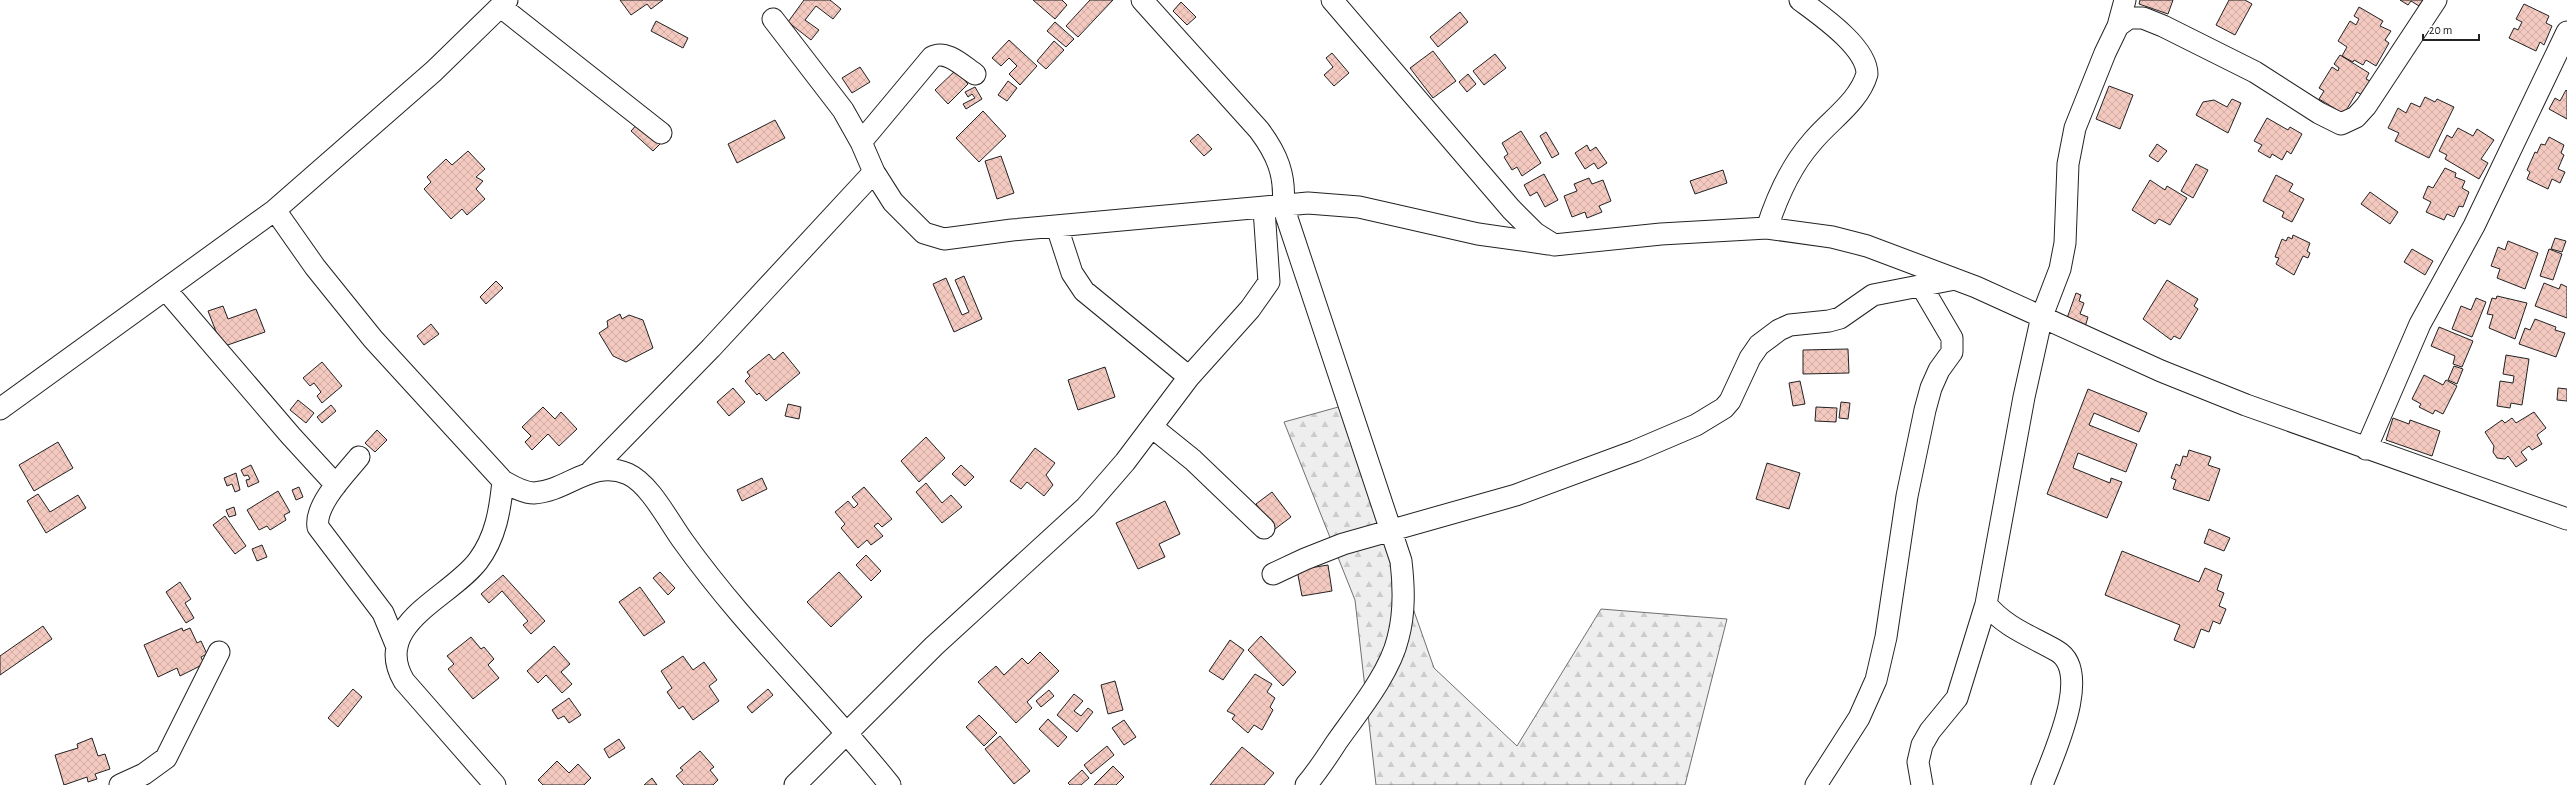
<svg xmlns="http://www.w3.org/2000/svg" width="2567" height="785" font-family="'Alegreya Sans',sans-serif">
<defs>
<pattern id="forest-firs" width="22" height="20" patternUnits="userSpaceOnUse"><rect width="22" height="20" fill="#eee"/><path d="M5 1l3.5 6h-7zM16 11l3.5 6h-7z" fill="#ccc"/></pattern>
<pattern id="building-cross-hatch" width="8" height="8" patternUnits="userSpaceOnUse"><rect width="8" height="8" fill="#f3c9c0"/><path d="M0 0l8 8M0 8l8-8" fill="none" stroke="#d0aca5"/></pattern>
</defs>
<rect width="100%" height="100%" fill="#fff"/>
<path fill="url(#forest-firs)" stroke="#6f6f6f" d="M1342,406l92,262 83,78 84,-137 126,10 -42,166h-309l-21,-185 -71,-178z"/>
<path fill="url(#building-cross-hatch)" stroke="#222" d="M620,0h43l-12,9 -4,-5 -16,11z
M804,0h26l11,9 -8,10 -17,-13 -11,14 14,10 -8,10 -23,-18z
M1033,0h29l5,5 -12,14z
M1090,0h23l-35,37 -12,-11z
M2140,0h33l-5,14 -29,-10z
M2229,0h16l7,4 -17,31 -19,-10z
M2400,0h23l-4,6 -8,-5 -3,4z
M1181,2l15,15 -9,8 -14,-14z
M2524,4l25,12 -3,7 6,3 -8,19 -4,-3 -4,9 -27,-13 5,-10 4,2 4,-8 -6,-3z
M2359,7l24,14 -3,5 11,5 -6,9 4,3 -13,23 -10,-6 -3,5 -9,-5 -1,2 -11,-6 5,-9 -9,-6 12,-20 6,4 3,-6 -5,-3z
M1460,12l8,10 -30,25 -8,-10z
M656,21l32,17 -5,10 -32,-17z
M1055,22l19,17 -8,8 -19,-16z
M1009,40l28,26 -17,19 -11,-11 8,-8 -8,-8 -8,8 -9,-8z
M1054,41l10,9 -18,19 -9,-8z
M1433,51l23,30 -23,17 -23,-30z
M1332,53l17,20 -15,13 -10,-11 9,-8 -7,-9z
M1495,54l11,14 -22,17 -11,-14z
M2340,55l29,18 -3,6 4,2 -8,14 -5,-3 -13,22 -25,-15 5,-8 -5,-3 13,-21 6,4 1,-3 -5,-4z
M860,67l10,15 -18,11 -10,-15z
M956,70l12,14 -20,20 -13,-14z
M1468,74l8,10 -9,8 -8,-10z
M1008,81l9,7 -10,13 -9,-6z
M2109,86l24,9 -13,34 -24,-10z
M975,87l7,12 -16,10 -3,-5 12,-6 -3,-4 -4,3 -3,-5z
M2566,90l1,1v28l-18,-10 6,-11 5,3z
M2425,97l10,5 2,-3 17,8 -25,51 -34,-17 4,-8 -11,-5 10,-20 8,5 5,-10 9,4z
M2232,99l9,4 -13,30 -32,-18 7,-13 11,-2 13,7z
M983,111l23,25 -27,26 -23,-24z
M2267,118l21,12 2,-3 12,7 -11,20 -4,-3 -5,9 -10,-6 -2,4 -12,-7 4,-6 -8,-4z
M641,120l22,21 -10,10 -22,-20z
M775,120l10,18 -48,25 -9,-19z
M2458,128l15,8 4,-7 17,11 -13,19 7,4 -9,16 -34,-20 2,-4 -8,-4 8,-16 5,3z
M1521,131l20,32 -19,13 -5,-9 -5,3 -8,-13 4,-3 -6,-11z
M1546,132l13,22 -7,4 -12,-22z
M1198,134l14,15 -8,7 -14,-15z
M2549,137l15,8 -3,8 3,2 -6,14 7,3 -5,11 -8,-4 -4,10 -21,-10 3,-7 -3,-2 8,-18 2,1 4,-9 4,1z
M2157,144l10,7 -9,11 -9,-6z
M1587,145l3,6 6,-4 11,16 -9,6 -4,-6 -9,6 -10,-16z
M468,151l17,18 -9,8 7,4 -7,8 9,10 -18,16 -5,-6 -11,10 -27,-30 7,-7 -4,-5 19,-18 6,6z
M1001,156l13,37 -17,6 -12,-38z
M2196,164l12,6 -15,28 -12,-7z
M2445,168l11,5 -1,4 10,4 -3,7 7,4 -6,15 -4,-1 -5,11 -7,-3 -3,6 -18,-8 5,-10 -8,-4 5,-12 5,2z
M1723,170l4,13 -32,11 -5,-13z
M1544,174l14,26 -13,7 -8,-15 -7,4 -6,-11z
M2276,175l17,9 -4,7 15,8 -12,23 -10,-5 2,-5 -21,-11z
M1589,178l3,6 11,-4 8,21 -12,5 3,6 -15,6 -2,-6 -13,5 -8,-21 13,-5 -3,-7z
M2150,180l15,10 2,-4 20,12 -17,27 -11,-6 -4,5 -23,-14z
M2370,192l28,20 -8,12 -29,-20z
M2293,235l17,8 -3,8 3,2 -2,5 -5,-2 -9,19 -18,-11 3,-6 -4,-1 7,-18 4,2 2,-4 4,2z
M2555,238l11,3 -4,11 -11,-3z
M2508,241l30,12 -13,36 -28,-11 3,-9 -9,-3 7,-19 7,3z
M2412,249l21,12 -8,14 -21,-13z
M2549,249l13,5 -9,26 -13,-4z
M964,276l18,43 -28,13 -21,-48 13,-6 16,37 7,-3 -14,-32z
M2167,280l31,19 -4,7 4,3 -18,30 -6,-3 -3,4 -28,-21z
M496,281l7,7 -17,16 -6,-7z
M2544,283l15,6 2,-5 6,3v31l-32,-12z
M2076,293l5,2 -2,6 5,2 -4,11 8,3 -3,10 -19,-6z
M2497,296l30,7 -12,36 -26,-11 4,-13 -6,-1 5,-16 4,1z
M2476,298l10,4 -14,35 -20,-8 9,-23 10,4z
M223,306l5,13 28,-10 9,23 -43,15 -14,-36z
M620,314l2,5 7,-4 14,5 10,28 -27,14 -13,-6 -14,-23 9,-6 -1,-6z
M2535,319l21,8 -1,3 10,3 -9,24 -37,-13 6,-16 5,2z
M431,324l8,10 -15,11 -7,-9z
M2439,327l34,14 -11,26 -9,-3 2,-8 -24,-10z
M1848,349l1,24 -46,1v-24z
M783,352l17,21 -34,28 -7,-8 -2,2 -12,-14 5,-5 -3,-4 22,-18 5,6z
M2506,355l23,4 -7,46 -11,-2 -1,5 -13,-2 3,-25 13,2 1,-7 -11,-2z
M322,362l20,24 -20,17 -5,-7 4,-4 -7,-9 -4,3 -7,-8z
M2454,366l9,3 -6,15 -9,-4z
M1105,367l10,30 -37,13 -10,-30z
M2424,375l19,10 3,-5 11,6 -14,28 -8,-4 -2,4 -14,-7 2,-3 -9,-5z
M1800,381l5,23 -12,2 -4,-23z
M733,388l12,14 -16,14 -12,-14z
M2558,388l9,1v12l-10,-1z
M2088,389l59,24 -8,19 -45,-19 -5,12 48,19 -11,28 -48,-19 -5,15 37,15 1,-5 11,4 -15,36 -60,-24z
M298,400l16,13 -8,10 -16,-13z
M1841,402l9,1 -2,16 -9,-1z
M788,404l13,3 -2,12 -14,-3z
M331,405l5,6 -14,12 -5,-6z
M543,407l12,12 6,-7 16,17 -18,17 -11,-12 -16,16 -7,-8 6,-6 -9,-9z
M1816,407l21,1 -1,14 -21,-1z
M2534,412l12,16 -9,7 5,9 -10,6 -3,-4 -8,6 6,8 -11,7 -8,-11 -3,3 -8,-1 -4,-6 1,-6 -9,-14 17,-12 3,3 7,-5 4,5z
M2393,418l16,6 1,-4 30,11 -8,25 -46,-16z
M377,430l10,10 -12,12 -10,-9z
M926,437l19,21 -26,24 -18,-21z
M58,442l15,26 -39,23 -15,-26z
M1035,448l20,15 -9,12 7,10 -9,11 -17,-14 -6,7 -11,-8z
M2189,450l22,7 -3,8 12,4 -11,32 -36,-12 3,-9 -5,-2 5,-14 4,2 3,-10 4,1z
M1767,463l33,10 -11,36 -33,-10z
M251,465l8,17 -11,5 -2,-7 4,-1 -2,-4 -4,1 -3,-6z
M961,465l13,12 -9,9 -13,-12z
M236,473l4,17 -5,2 -3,-8 -5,2 -3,-8z
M762,478l5,11 -25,12 -5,-11z
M926,483l16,20 9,-8 11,12 -20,16 -26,-31z
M299,487l4,10 -7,3 -4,-10z
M864,487l28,32 -10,8 -4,-4 -4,3 9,10 -12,9 -4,-5 -9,8 -17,-20 4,-4 -10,-12 13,-11 6,7 4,-4 -6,-7z
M278,491l12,21 -6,3 2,5 -16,10 -3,-4 -8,4 -12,-20z
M1272,492l19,25 -16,12 -19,-25z
M38,494l12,18 28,-17 8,13 -40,25 -19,-32z
M1165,501l15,33 -21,10 6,13 -27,12 -22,-46z
M234,507l2,8 -7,2 -3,-7z
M225,516l21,30 -11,8 -22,-29z
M2209,529l21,9 -6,13 -20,-8z
M262,545l5,12 -10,4 -5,-12z
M2122,551l77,31 6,-14 17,7 -5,15 7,3 -5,13 7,3 -6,15 -7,-3 -4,11 -8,-3 -7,19 -20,-8 6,-15 -75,-30z
M866,555l15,16 -10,10 -15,-16z
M1328,565l4,26 -30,5 -5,-26z
M660,572l15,16 -7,7 -15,-17z
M839,572l23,25 -31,30 -24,-25z
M503,575l42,46 -14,13 -8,-9 5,-4 -26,-30 -13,12 -8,-9z
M180,582l11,17 -6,4 9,15 -8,5 -20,-31z
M640,587l25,35 -21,14 -25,-34z
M43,626l9,13 -52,36v-19z
M182,628l1,3 7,-3 7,15 4,-2 6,13 -6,3 3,7 -24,12 -3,-8 -19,9 -14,-32z
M1261,636l35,36 -13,14 -35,-36z
M471,637l10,12 3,-2 10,12 -6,6 11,13 -26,21 -25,-30 6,-5 -7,-8z
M1230,640l14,10 -21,30 -14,-9z
M554,646l16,18 -9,8 11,12 -10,9 -16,-18 -8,8 -11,-12z
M1040,652l19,19 -32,31 5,6 -16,15 -38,-41 18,-16 8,9 18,-17 6,6z
M683,656l10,14 11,-8 13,18 -8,6 10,15 -26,19 -10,-14 -4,3 -12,-17 5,-4 -11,-17z
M1255,674l17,10 -5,8 8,6 -5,9 3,3 -11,20 -8,-5 -6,8 -16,-14 3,-4 -8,-4z
M1115,681l8,29 -15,4 -7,-29z
M353,689l9,8 -24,30 -10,-9z
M768,689l5,6 -21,18 -5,-6z
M1049,690l5,6 -13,11 -5,-6z
M1074,694l9,7 -9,10 7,5 7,-8 5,4 -16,20 -20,-17z
M569,698l12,17 -12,8 -5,-7 -6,3 -6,-9z
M979,715l18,18 -13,13 -18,-19z
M1048,719l19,18 -9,10 -19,-18z
M1124,720l12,17 -12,8 -12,-17z
M1000,736l30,35 -16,13 -29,-35z
M92,738l6,18 7,-2 5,15 -15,5 2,5 -9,3 -1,-5 -23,8 -9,-30 23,-7 -1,-4z
M619,739l6,9 -16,10 -5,-9z
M1107,746l7,9 -23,19 -7,-9z
M1242,747l32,26 -10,12h-54z
M700,751l14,16 -4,3 8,10 -5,5h-29l-8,-9 7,-6 -3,-2z
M557,761l12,12 9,-9 13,14 -7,7h-41l-5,-5z
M1113,766l11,11 -8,8h-22z
M1082,770l7,8 -8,7h-11l-2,-2z
M652,778l5,7h-13z"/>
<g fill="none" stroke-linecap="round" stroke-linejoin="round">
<defs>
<path id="minor" d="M1142,0l117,130c18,24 27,45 24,76l118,355c3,26 4,51 -3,77 -8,35 -41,75 -62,105 -9,14 -19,29 -30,42
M1332,0l179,209 24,24 19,12 107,-11 106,-6 65,9 35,9 109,41 185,84 85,34 321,114
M501,7l160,126
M773,19l70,91 18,32 13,30 19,30 31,31 20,6 68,-9 296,-27 51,4 119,27 71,10
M2118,26l7,-26
M861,142l71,-85c14,-8 31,9 43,17
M275,210l40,57 58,72 130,142c9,5 20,12 31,12 34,-2 58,-35 94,-19 22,10 41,48 55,67 62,87 141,161 207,244
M1057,227l15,46 12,18 105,86
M1767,228c10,-31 23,-61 45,-86 18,-22 47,-40 55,-68 0,-27 -47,-59 -67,-74
M166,290l125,146 45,49
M0,409l275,-199 159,-139 73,-71
M1152,427l41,33 71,68
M2366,449l54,-125 54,-98 93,-194
M359,457c-13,16 -45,48 -41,70l65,86 14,34
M591,471l120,-123 163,-176
M1273,574l32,-15 38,-15 173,-49 119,-44 61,-26 28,-17 6,-7 20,-43 9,-13 20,-15 11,-5 39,-4 11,-3 33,-23 82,-16
M1986,604c20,24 45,32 71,47 36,21 -4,104 -15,134
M120,785l24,-11 22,-16 53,-106
M495,785l-91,-104c-33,-57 46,-83 74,-120 18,-24 22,-51 25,-80
M795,785l139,-139 152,-139 39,-45 64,-85 61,-68 19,-27 -5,-73
M1816,785l43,-67 17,-38 10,-43 21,-141 18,-86 6,-22 8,-18 13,-18v-14l-30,-51
M1922,785l-4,-23 4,-17 8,-14 27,-33 29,-94 38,-207 18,-81 18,-47 5,-26 3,-79 7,-36 30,-75 13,-27 11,-8h14l20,8 92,46 64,41 22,11 15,-7 10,-11 70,-106"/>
</defs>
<use href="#minor" stroke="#222" stroke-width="23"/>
<use href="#minor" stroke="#fff" stroke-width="21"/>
</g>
<path d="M2423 34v6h56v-6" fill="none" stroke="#222222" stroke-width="2"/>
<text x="2429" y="34" font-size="12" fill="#222222" stroke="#ffffff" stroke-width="3" paint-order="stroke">20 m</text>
</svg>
